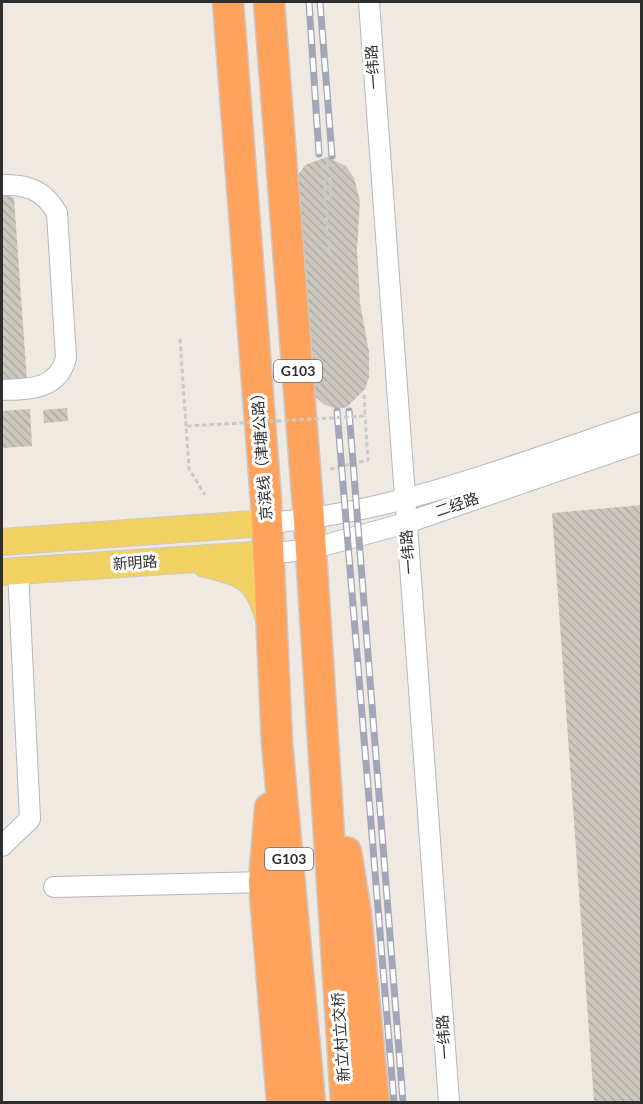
<svg xmlns="http://www.w3.org/2000/svg" width="643" height="1104" font-family="Lato,'Noto Sans SC',sans-serif">
<defs>
<pattern id="building-back-hatch" width="6" height="6" patternUnits="userSpaceOnUse" patternTransform="scale(1.5)"><rect width="6" height="6" fill="#cbc7bf"/><path d="M-1 5l2 2M0 0l6 6M5-1l2 2" fill="none" stroke="#afaba4"/></pattern>
</defs>
<rect width="100%" height="100%" fill="#efe9e1"/>
<path fill="url(#building-back-hatch)" d="M327,157l19,9 8,12 6,23 -3,48 3,54 9,49v25l-4,12 -18,18 -9,2 -13,-4 -12,-10 -17,-217 9,-13z
M2,193l12,5 13,183 -25,5z
M67,408l1,13 -24,2 -1,-13z
M30,409l2,37 -30,2v-37z
M642,505v597h-48l-42,-589z"/>
<g fill="none" stroke-linecap="round" stroke-linejoin="round">
<defs>
<path id="minor" d="M369,2l80,1100
M2,185c25,-1 42,5 55,28l9,145c-8,32 -37,31 -64,32
M267,523c130,-10 252,-60 375,-101
M269,554l42,-5 95,-26 236,-81
M2,846l28,-27 -12,-248
M54,887l210,-5"/>
<path id="major" d="M2,542l265,-19
M205,564c38,8 52,14 63,52
M2,572l267,-18"/>
<path id="highway" d="M228,2l38,498 11,243 33,359
M269,2l40,518 37,582
M270,808l-6,74 18,220
M346,852l10,62 18,188"/>
</defs>
<use href="#minor" stroke="#b4b7c1" stroke-width="22"/>
<use href="#major" stroke="#c9c9c9" stroke-width="28"/>
<use href="#highway" stroke="#c9c9c9" stroke-width="33"/>
<path stroke="#c9c9c9" stroke-width="3" stroke-dasharray="4.5 3" stroke-linecap="butt" d="M325,199l6,-1 -2,-33h-6l6,87
M180,339l9,130 16,26
M330,469l38,-9 -3,-44"/>
<use href="#minor" stroke="#fff" stroke-width="20"/>
<use href="#major" stroke="#f2d163" stroke-width="26"/>
<use href="#highway" stroke="#ffa35c" stroke-width="30"/>
<defs>
<path id="rail" d="M309,2l10,152
M320,2l12,154
M337,411l57,691
M349,411l54,691"/>
</defs>
<use href="#rail" stroke="#a3a6b8" stroke-width="7"/>
<use href="#rail" stroke="#fff" stroke-width="4.5" stroke-dasharray="14" stroke-linecap="butt"/>
<path stroke="#c9c9c9" stroke-width="3" stroke-dasharray="4.5 3" stroke-linecap="butt" d="M187,426l178,-10 -1,-22"/>
</g>
<g text-anchor="middle" stroke-width="6" stroke-linejoin="round" paint-order="stroke">
<g fill="#fff" stroke="#6d6d6d" stroke-width="1.5">
<rect x="274" y="360" width="48" height="22" rx="4.5"/>
<rect x="265" y="848" width="48" height="22" rx="4.5"/>
</g>
<g font-size="14" font-weight="bold" fill="#2e2e2e">
<text x="298" y="376">G103</text>
<text x="289" y="864">G103</text>
</g>
<g font-size="15" fill="#2e2e2e" stroke="#fff">
<text transform="translate(373 67) rotate(-94)" y="5">一纬路</text>
<text transform="translate(262 453) rotate(-94)" y="5">京滨线（津塘公路）</text>
<text transform="translate(457 505) rotate(-19)" y="5">二经路</text>
<text transform="translate(408 552) rotate(-94)" y="5">一纬路</text>
<text transform="translate(135 563) rotate(-4)" y="5">新明路</text>
<text transform="translate(341 1037) rotate(-94)" y="5">新立村立交桥</text>
<text transform="translate(444 1037) rotate(-94)" y="5">一纬路</text>
</g>
</g>
<rect width="643" height="1104" fill="none" stroke="#2e2e2e" stroke-width="6"/>
</svg>
